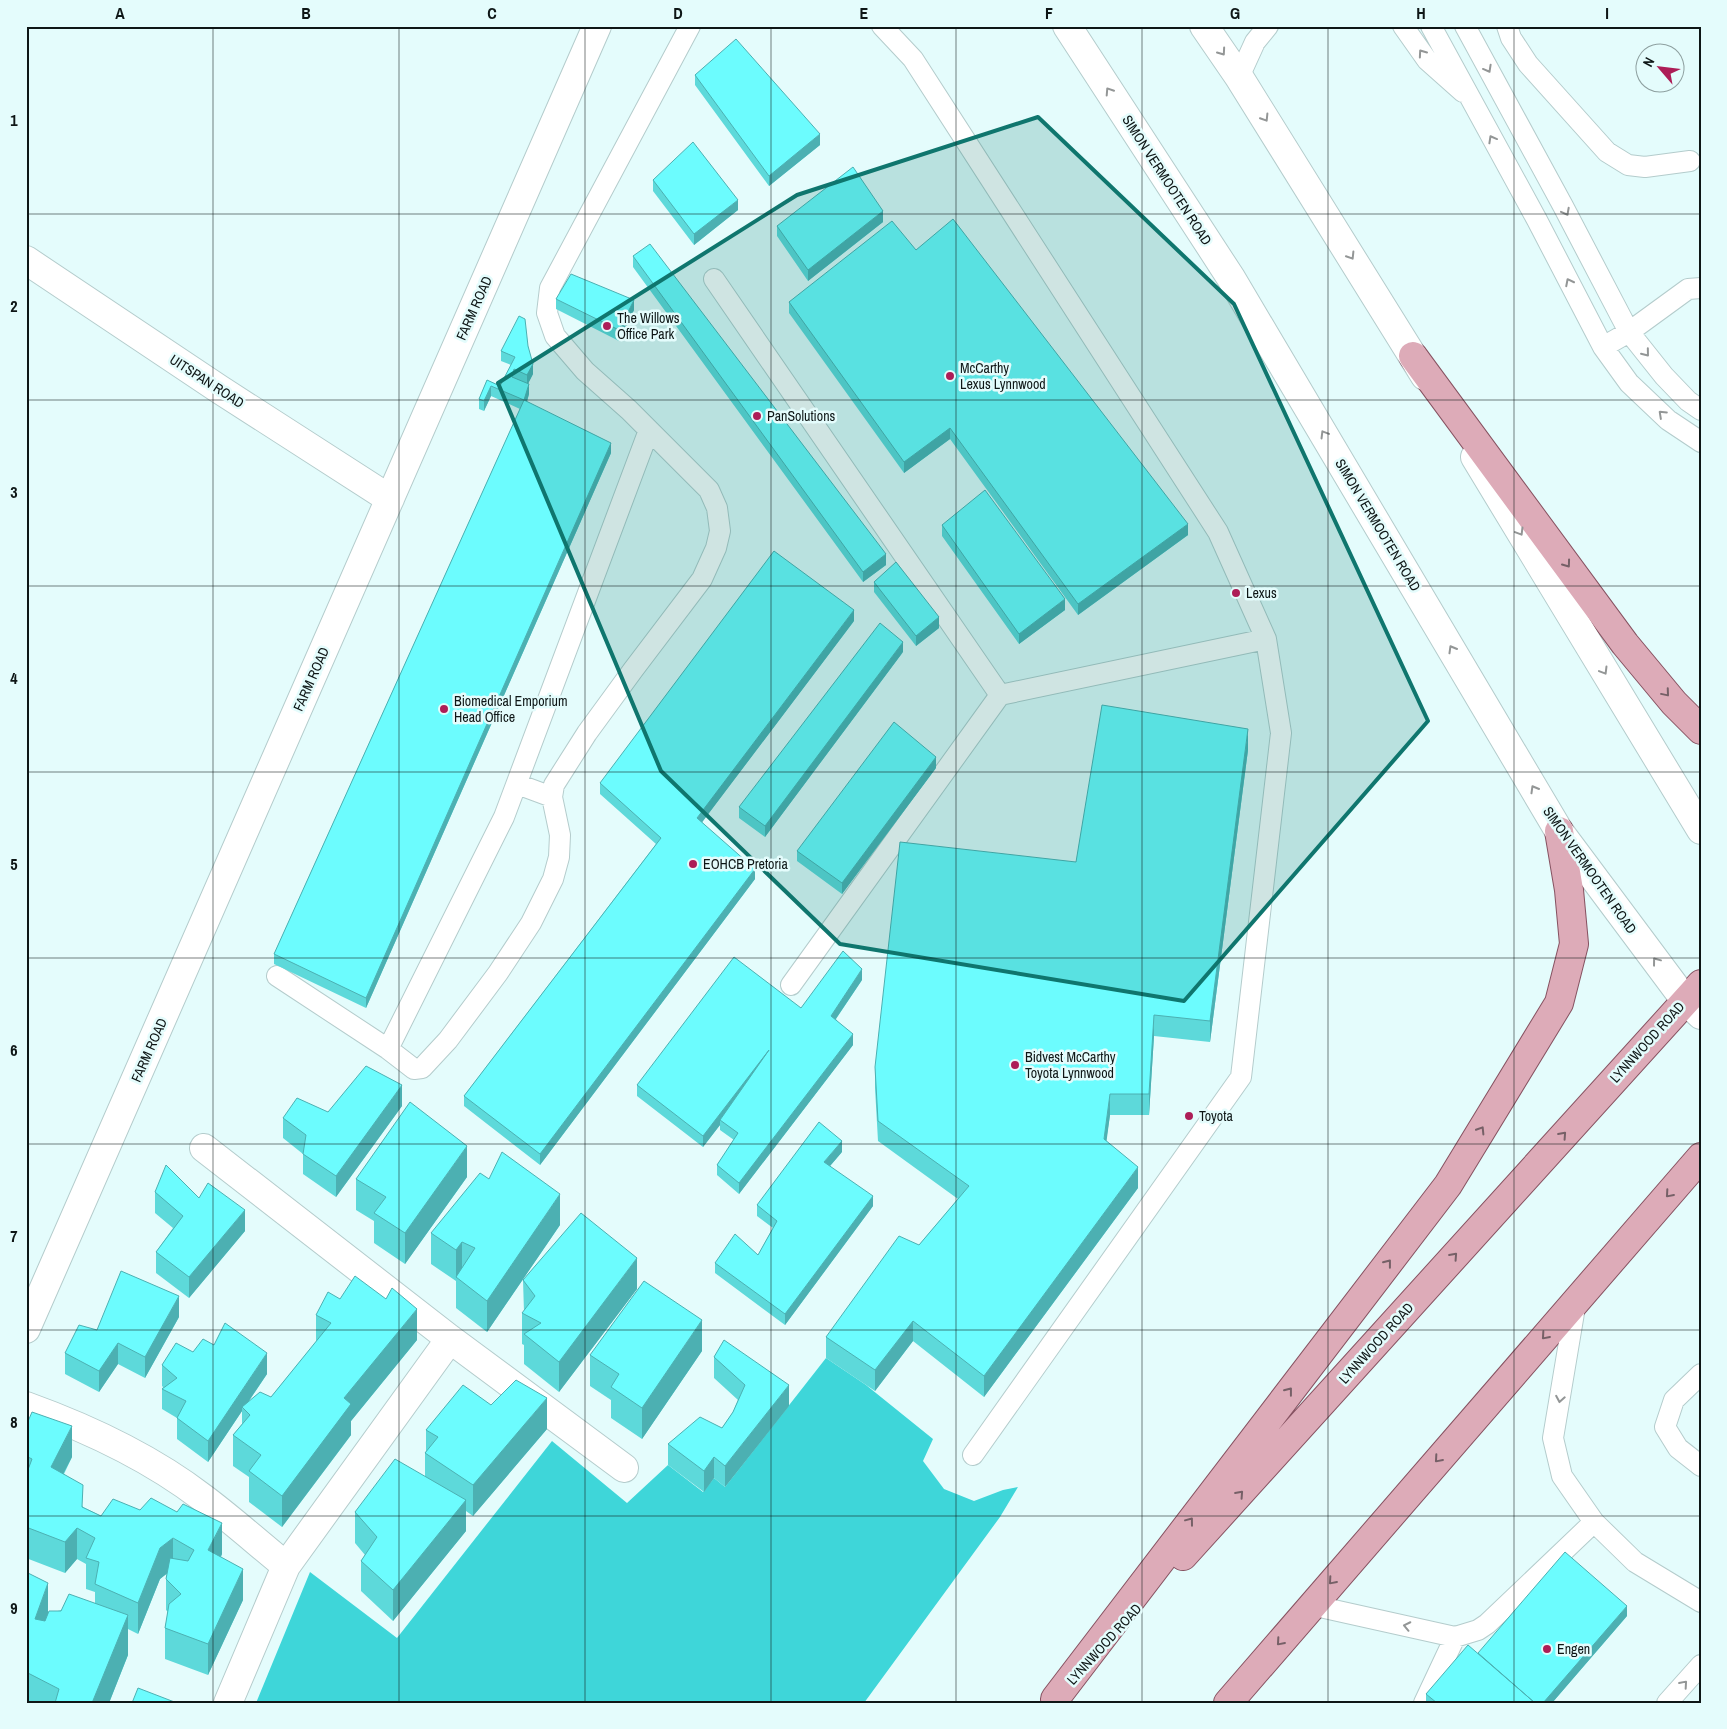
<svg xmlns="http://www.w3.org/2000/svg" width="1727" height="1729" font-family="'Archivo Narrow',sans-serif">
<rect width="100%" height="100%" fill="#e4fcfc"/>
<path fill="#3ed6d9" d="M826,1358l40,27 67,54 -10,22 21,28 30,12 29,-11 15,-3 -18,30 -136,186h-608l54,-131 87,66 155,-197 75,62 41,-38 35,27 11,-14 11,9z"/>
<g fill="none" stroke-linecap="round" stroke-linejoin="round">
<defs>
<path id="service" d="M882,26l31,33 305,473 48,107 15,94 -40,344 -268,378
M1403,26l24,34 36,32
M1431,26l106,194 66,127 26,36 39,37 33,22
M1465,26l98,180 66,126 35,44 24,25 13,9
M1507,26l4,12 17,26 79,88 21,13 17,2 45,-6
M1239,77l16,-35 13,-16
M714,279l286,416 -209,290
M1603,347l26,-15 59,-43 13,-1
M1000,695l266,-56
M517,784l35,13
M277,976l111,73 116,-232 145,-387
M388,1049l26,20 8,-1 26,-28 50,-67 33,-50 22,-44 6,-22 1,-22 -8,-38 2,-12 33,-52 46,-63 69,-91 14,-31 4,-17 -3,-23 -8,-18 -80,-80 -44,-39 -30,-35 -8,-23 3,-25 140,-262
M1576,1301l-23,137 9,38 32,46 41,40 66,40
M1701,1374l-27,26 -9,27 13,21 23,18
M1311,1605l144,32 23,-7 9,-6 107,-102
M1424,1703l31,-66
M1667,1703l34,-38"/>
<path id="minor" d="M26,260l193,129 171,110
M204,1148l246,191 174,129
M26,1329l571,-1303
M26,1406c61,22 125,52 177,92 28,21 55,45 83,68
M228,1703l58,-137 164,-227"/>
<path id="secondary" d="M1067,26l164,252 328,553 126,169 16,15
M1204,26l35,51 186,299
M1475,457l226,373"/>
<path id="primary" d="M1413,356l212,288 49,59 27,27
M1183,1556l518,-572
M1055,1699l393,-514 111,-182 15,-59 -5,-54 -10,-59
M1228,1703l473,-546"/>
</defs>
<use href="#service" stroke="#b4cccc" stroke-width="22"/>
<use href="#minor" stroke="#b4cccc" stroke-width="30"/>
<use href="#secondary" stroke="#b4cccc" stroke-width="30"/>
<use href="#primary" stroke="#865261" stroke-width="30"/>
<use href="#service" stroke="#fff" stroke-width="20"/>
<use href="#minor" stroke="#fff" stroke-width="28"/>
<use href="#secondary" stroke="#fff" stroke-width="28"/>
<use href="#primary" stroke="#ddabb8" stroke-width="28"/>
</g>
<path fill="#5dd9da" d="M695,75l125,70 -51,41 -74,-101z
M653,180l85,30 -44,35 -41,-54z
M883,222l-75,59 -31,-45v-10z
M916,250l272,285 -110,80 -128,-176 -46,34 -115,-160v-11z
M633,256l253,309 -23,17 -230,-315z
M556,299l78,11 -15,31 -63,-32z
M528,346l5,28 -5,9 1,11 -2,8 84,51 -245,555 -92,-44v-10l246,-545 -29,-13 -7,15 -5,-2v-10l8,-19 13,6 11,-21 -10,-4v-10z
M942,525l123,85 -46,34 -77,-108z
M874,582l65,46 -23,18 -42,-54z
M854,621l-152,201 53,57 -215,286 -76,-59v-10l192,-252 -56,-50v-11z
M903,652l-138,185 -26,-19v-11z
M1248,750l-38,292 -56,-6 -5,79h-39l-4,26 32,47 -154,209 -71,-56 -38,50 -49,-33v-21l93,-92 39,-46 -80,-58 -3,-53v-21l201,-205z
M936,768l-94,126 -45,-33v-10z
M862,980l-26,39 17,26 -114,149 -22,-19v-10l17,-25 -14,-10v-5l-17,22 -66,-51v-11z
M402,1106l-66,91 -33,-23v-20l-20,-16v-20l45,-6z
M842,1152l-12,14 43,40 -88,119 -70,-52v-10l43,-8 15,-27 -16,-12v-11z
M467,1177l-62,87 -31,-21v-22l-18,-11v-31z
M155,1192l90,39 -56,67 -33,-25v-21l17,-24 -18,-15z
M560,1225l-73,107 -31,-24v-27l-25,-17v-31z
M523,1280l114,9 -78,103 -35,-28v-19l-2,-1v-31l2,-1z
M316,1315l101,25 -66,81v14l-69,92 -33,-25v-25l-16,-11v-31l9,-11v-13l-34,51 -31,-23v-21l-15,-9v-20l1,-2 -1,-1v-21l31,-13 74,22 -18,27 22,-4 45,-55z
M179,1317l-34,61 -27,-14 -19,28 -34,-18v-21l32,-23z
M702,1351l-60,88 -31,-21v-18l-21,-14v-31z
M714,1357l75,49 -64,81 -11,-9 -10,14 -36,-27v-21l54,-16 11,-16 5,-12 -24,-22z
M491,1405l56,24 -74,87 -7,-5v20l-73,90 -32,-30v-30l4,-6 -10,-12v-31l70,-35v-24l1,-2v-21z
M26,1426l46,31 -8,17 19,33 18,9 121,38 -1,3 22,43 -35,75 -43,-16v-31l3,-16 -2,-2v-31l1,-6 -7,6 -22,55 -10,-5v26l-19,48h-83v-131l22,41 47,-10v-11l-9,-3v-25l-9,-5 -12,14 -39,-15z
M1627,1616l-75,87h-126v-9l52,-41z"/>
<path fill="#4cb0b2" d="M820,134v11l-51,41v-10z
M738,200v10l-44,35v-11z
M883,211v11l-75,59v-11z
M634,300v10l-15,31v-11z
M533,364v10l-6,12v-11z
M529,384v10l-5,17v-11z
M491,386v10l-7,15v-10z
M950,428v11l-46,34v-11z
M611,443v10l-245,555v-10z
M1188,524v11l-110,80v-11z
M886,554v11l-23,17v-10z
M1065,599v11l-46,34v-10z
M854,610v11l-157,208v-11z
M939,617v11l-23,18v-10z
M903,642v10l-138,185v-11z
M1248,729v21l-38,292v-21z
M936,757v11l-94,126v-11z
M755,869v10l-215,286v-11z
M862,969v11l-31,46v-10z
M1154,1015v21l-5,79v-21z
M853,1034v11l-114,149v-11z
M769,1050l-49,70v5l-17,22v-11z
M402,1085v21l-66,91v-21z
M1110,1094v21l-6,45v-21z
M842,1141v11l-18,21v-11z
M467,1146v31l-62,87v-31z
M1138,1167v21l-154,209v-21z
M560,1194v31l-73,107v-31z
M873,1196v10l-88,119v-11z
M245,1210v21l-56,67v-21z
M462,1242v30l-6,6v-28z
M637,1258v31l-78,103v-30z
M179,1296v21l-34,61v-21z
M417,1309v31l-66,81v14l-69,92v-31l62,-98z
M702,1320v31l-60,88v-31z
M913,1321v20l-38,50v-21z
M118,1343v21l-19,28v-21z
M267,1353v21l-23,34 -2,-1v4l-34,51v-21z
M789,1385v21l-64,81v-21z
M547,1398v31l-74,87v-31z
M72,1426v31l-21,40v-30z
M714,1457v21l-10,14v-21z
M466,1500v31l-73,90v-31z
M222,1523v31l-14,27v-31z
M77,1528v31l-12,14v-31z
M173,1538v31l-13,10 -22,55v-31l22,-55z
M243,1569v31l-35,75v-31z
M48,1583v40l-13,-4z
M1627,1606v10l-75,87h-9z
M128,1615v40l-19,48h-17z"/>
<path fill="#6cfcfe" stroke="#4cb0b2" d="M736,39l84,95 -51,42 -74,-101z
M693,142l45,58 -44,34 -41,-54z
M853,167l30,44 -75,59 -31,-44z
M953,219l235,305 -110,80 -128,-176 -46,34 -115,-160 103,-81 24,29z
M650,244l236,310 -23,18 -230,-316z
M571,274l63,26 -15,30 -63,-31z
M519,316l6,3 3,27 5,18 -6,11 -13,-6 -2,8 17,7 -5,16 87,43 -245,555 -92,-44 250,-554 -33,-14 -7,15 -5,-2 8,-19 13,6 15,-29 -14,-6z
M985,490l80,109 -46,35 -77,-109z
M774,551l80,59 -157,208 58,51 -215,285 -76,-58 197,-258 -61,-55z
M896,562l43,55 -23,19 -42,-54z
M880,623l23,19 -138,184 -26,-19z
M1102,705l146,24 -38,292 -56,-6 -5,79h-39l-6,45 34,28 -154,209 -71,-55 -38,49 -49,-33 73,-101 20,9 50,-59 -91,-65 -3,-54 25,-225 176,20z
M894,722l42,35 -94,126 -45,-32z
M843,951l19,18 -31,47 22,18 -114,149 -22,-18 21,-32 -18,-13 49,-70 -66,86 -66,-51 97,-128 67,51z
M366,1066l36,19 -66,91 -33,-22 3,-19 -23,-17 14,-20 31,14z
M410,1102l57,44 -62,87 -31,-20 12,-16 -30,-18z
M819,1122l23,19 -18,21 49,34 -88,118 -70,-51 20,-29 23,21 19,-34 -20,-16z
M502,1152l58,42 -73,107 -31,-24 19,-29 -13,-6 -6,8 -25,-17 49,-60 9,6z
M166,1165l33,33 9,-15 37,27 -56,67 -33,-25 27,-36 -28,-24z
M581,1213l56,45 -78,104 -35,-28 17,-11 -19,-10 13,-17 -12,-16z
M121,1271l58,25 -34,61 -27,-14 -19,28 -34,-18 14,-28 18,5z
M355,1276l31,23 6,-11 25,21 -73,89 7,6 -69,92 -33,-25 12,-16 -28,-20 17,-20 -8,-8 18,-15 11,5 60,-74 -15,-8 12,-23 12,7z
M644,1281l58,39 -60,88 -31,-21 8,-13 -29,-19z
M225,1323l42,30 -59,88 -31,-23 9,-17 -24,-12 15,-11 -15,-13 14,-22 17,9 10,-13 11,6z
M724,1340l65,45 -64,81 -11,-9 -10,14 -36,-27 32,-27 22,11 11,-16 12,-27 -31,-28z
M516,1380l31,18 -74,87 -48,-32 13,-16 -12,-7 37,-45 28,20z
M32,1412l40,14 -21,41 32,18 -1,22 19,9 12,-17 27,11 11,-12 26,14 6,-8 39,19 -14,27 35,19 -35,75 -43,-16 4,-24 12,-10 -15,-15 4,-21 18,3 6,-11 -21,-12 -13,10 -22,55 -43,-19 4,-22 -13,-4 9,-20 -18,-10 -12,14 -39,-15v-52l6,-16 -6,-3v-30z
M395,1459l71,41 -73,90 -32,-29 16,-24 -22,-25z
M1565,1552l62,54 -84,97h-8l-57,-50z
M26,1572l22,11 -13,36 10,2 4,-10h12l8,-17 59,21 -36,88h-37l4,-14 -33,-17v-16l1,-3h-1z
M1468,1645l67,58h-98l-11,-9z
M138,1688l39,15h-45z"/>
<defs><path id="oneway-chevron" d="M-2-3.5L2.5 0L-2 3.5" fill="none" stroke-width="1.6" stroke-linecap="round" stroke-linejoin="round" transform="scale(1.25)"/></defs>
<g stroke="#939696">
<use href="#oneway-chevron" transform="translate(1222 52) rotate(55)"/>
<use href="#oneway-chevron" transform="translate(1422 53) rotate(-125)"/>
<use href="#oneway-chevron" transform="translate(1488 69) rotate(61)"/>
<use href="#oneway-chevron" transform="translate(1109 91) rotate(-123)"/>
<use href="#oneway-chevron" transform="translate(1265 118) rotate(58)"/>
<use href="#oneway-chevron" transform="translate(1492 139) rotate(-119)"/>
<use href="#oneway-chevron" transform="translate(1566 212) rotate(62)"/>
<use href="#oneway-chevron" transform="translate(1351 256) rotate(58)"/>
<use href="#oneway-chevron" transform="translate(1569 282) rotate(-117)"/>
<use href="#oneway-chevron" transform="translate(1646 353) rotate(51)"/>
<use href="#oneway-chevron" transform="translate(1662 414) rotate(-137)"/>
<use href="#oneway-chevron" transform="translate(1324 434) rotate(-121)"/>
<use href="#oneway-chevron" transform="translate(1520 532) rotate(59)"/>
<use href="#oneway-chevron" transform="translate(1452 649) rotate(-120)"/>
<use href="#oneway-chevron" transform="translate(1604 671) rotate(59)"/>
<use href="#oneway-chevron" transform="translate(1534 789) rotate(-120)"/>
<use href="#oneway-chevron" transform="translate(1656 961) rotate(-127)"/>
<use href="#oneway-chevron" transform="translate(1560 1399) rotate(100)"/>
<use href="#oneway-chevron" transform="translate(1407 1626) rotate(-168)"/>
<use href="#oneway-chevron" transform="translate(1684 1684) rotate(-49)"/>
</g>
<g stroke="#766067">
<use href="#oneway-chevron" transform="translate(1567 564) rotate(54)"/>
<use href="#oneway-chevron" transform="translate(1666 693) rotate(50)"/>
<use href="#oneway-chevron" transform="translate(1481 1130) rotate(-58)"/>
<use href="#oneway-chevron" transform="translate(1563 1135) rotate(-48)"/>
<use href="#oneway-chevron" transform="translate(1669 1194) rotate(131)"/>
<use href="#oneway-chevron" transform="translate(1454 1256) rotate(-48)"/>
<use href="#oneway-chevron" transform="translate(1388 1263) rotate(-52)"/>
<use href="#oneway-chevron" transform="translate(1545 1336) rotate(131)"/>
<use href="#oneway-chevron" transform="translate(1289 1391) rotate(-52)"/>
<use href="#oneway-chevron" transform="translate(1438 1459) rotate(131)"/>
<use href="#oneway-chevron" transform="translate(1240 1494) rotate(-48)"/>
<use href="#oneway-chevron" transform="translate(1190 1521) rotate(-53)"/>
<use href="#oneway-chevron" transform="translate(1332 1581) rotate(131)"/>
<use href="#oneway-chevron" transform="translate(1280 1642) rotate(131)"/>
</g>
<path fill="#0f766e" fill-opacity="0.2" stroke="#0f766e" stroke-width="4" stroke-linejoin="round" d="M1038,117l196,187 194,417 -244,280 -344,-57 -179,-173 -163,-388 299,-188z"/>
<path fill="none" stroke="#0e1616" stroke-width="1" stroke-opacity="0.55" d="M213,26v1677M399,26v1677M585,26v1677M771,26v1677M956,26v1677M1142,26v1677M1328,26v1677M1514,26v1677M26,214h1675M26,400h1675M26,586h1675M26,772h1675M26,958h1675M26,1144h1675M26,1330h1675M26,1516h1675"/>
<g fill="#ad1d57" stroke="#e4fcfc" stroke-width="2">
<circle cx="607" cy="326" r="5"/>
<circle cx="950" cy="376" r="5"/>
<circle cx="757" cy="416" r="5"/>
<circle cx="1236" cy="593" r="5"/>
<circle cx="444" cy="709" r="5"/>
<circle cx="693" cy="864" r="5"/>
<circle cx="1015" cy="1065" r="5"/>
<circle cx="1189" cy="1116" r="5"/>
<circle cx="1547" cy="1649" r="5"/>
</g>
<g text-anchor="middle" stroke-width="5" stroke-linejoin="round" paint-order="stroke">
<g font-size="14" fill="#0e1616" stroke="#e4fcfc">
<text transform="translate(1167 180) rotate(57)" y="5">SIMON VERMOOTEN ROAD</text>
<text transform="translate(474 308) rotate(-66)" y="5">FARM ROAD</text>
<text transform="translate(207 381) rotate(33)" y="5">UITSPAN ROAD</text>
<text transform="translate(1378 525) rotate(59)" y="5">SIMON VERMOOTEN ROAD</text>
<text transform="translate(311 679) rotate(-66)" y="5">FARM ROAD</text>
<text transform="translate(1590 870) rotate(55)" y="5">SIMON VERMOOTEN ROAD</text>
<text transform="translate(1647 1042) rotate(-48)" y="5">LYNNWOOD ROAD</text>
<text transform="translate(149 1050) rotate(-66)" y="5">FARM ROAD</text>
<text transform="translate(1376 1343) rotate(-48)" y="5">LYNNWOOD ROAD</text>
<text transform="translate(1104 1644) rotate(-48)" y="5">LYNNWOOD ROAD</text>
</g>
<g font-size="14" fill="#0e1616" stroke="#e4fcfc" text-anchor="start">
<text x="617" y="323">The Willows<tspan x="617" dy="16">Office Park</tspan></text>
<text x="960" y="373">McCarthy<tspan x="960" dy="16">Lexus Lynnwood</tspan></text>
<text x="767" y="421">PanSolutions</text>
<text x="1246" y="598">Lexus</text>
<text x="454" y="706">Biomedical Emporium<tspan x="454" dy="16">Head Office</tspan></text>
<text x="703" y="869">EOHCB Pretoria</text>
<text x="1025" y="1062">Bidvest McCarthy<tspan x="1025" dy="16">Toyota Lynnwood</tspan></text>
<text x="1199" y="1121">Toyota</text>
<text x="1557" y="1654">Engen</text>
</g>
</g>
<rect width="1727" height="1729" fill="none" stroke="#e4fcfc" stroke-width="55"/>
<g transform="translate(1660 68) rotate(298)"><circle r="24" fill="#e4fcfc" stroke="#8ea0a0"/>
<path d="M0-4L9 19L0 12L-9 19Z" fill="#ad1d57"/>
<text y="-8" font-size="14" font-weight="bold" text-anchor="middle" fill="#0e1616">N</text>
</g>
<rect x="28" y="28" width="1672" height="1674" fill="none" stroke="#0e1616" stroke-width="2"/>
<g font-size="16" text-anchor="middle" font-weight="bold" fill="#0e1616">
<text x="120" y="19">A</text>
<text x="306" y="19">B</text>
<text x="492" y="19">C</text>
<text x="678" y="19">D</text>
<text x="864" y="19">E</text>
<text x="1049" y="19">F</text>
<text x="1235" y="19">G</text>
<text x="1421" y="19">H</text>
<text x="1607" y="19">I</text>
<text x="14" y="126">1</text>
<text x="14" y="312">2</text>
<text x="14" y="498">3</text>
<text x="14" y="684">4</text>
<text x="14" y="870">5</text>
<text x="14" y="1056">6</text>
<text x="14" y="1242">7</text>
<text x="14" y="1428">8</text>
<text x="14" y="1614">9</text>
</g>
</svg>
